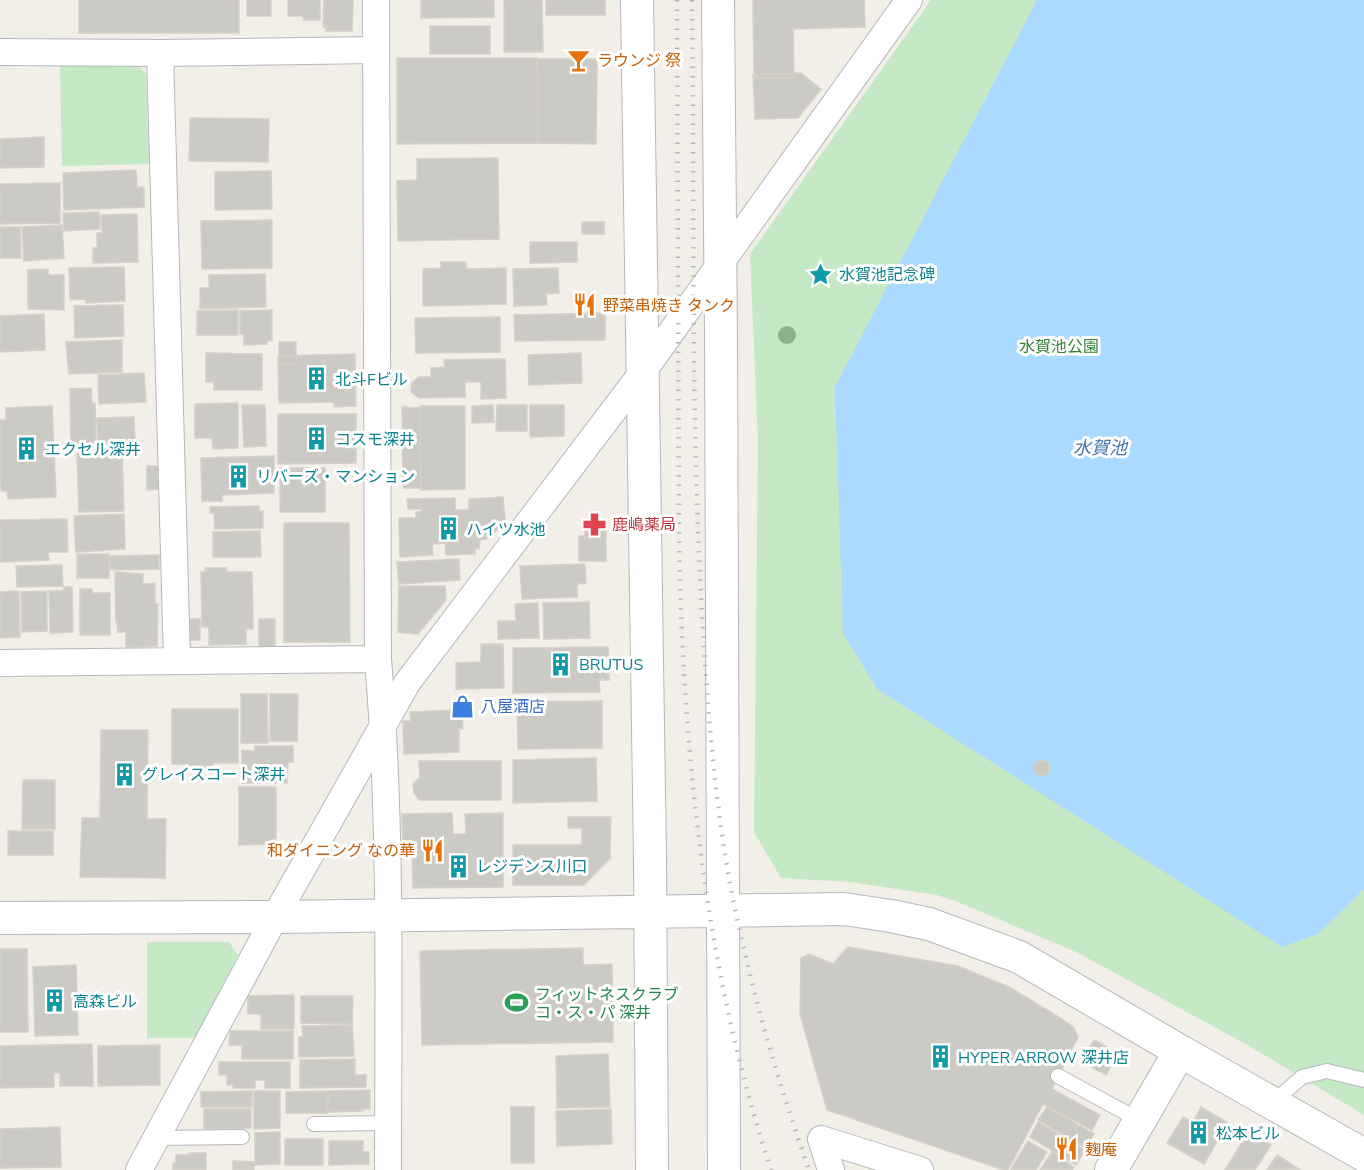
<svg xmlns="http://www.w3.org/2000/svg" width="1364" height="1170" font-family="'Nunito Sans','Noto Sans JP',sans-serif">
<rect width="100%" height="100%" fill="#f1efe8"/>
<path fill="#c5e8c5" d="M931,0h433v1115l-120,-72 -168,-91 -118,-50 -21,-7 -87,-13 -69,-4 -27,-46 4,-390 -8,-188z
M137,64l9,10 3,90 -87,2 -2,-101z
M147,942h82l9,13 -43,83h-48z"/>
<path fill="#aadaff" d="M1037,0h327v889l-46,45 -36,13 -405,-258 -34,-56 -8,-246z"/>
<path fill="#cccac5" stroke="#d6d1c6" stroke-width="1.5" d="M79,0h160v33h-160z
M247,0h24v16h-24z
M288,0h32v20h-16l-1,-4h-15z
M324,0h29l-1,31h-26v-4h-3z
M421,0h73v17l-73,1z
M504,0h38l1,52h-39z
M546,0h59v15h-59z
M753,0h111l1,27 -72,2 1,49h-40z
M430,26h60v28h-60z
M397,58h140l1,85 -141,1z
M538,59h59l-1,85 -58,-1z
M801,73l20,16 -23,29 -43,1 -2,-44z
M190,118l79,1 -1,43 -79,-1z
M44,137v30l-44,1v-29z
M498,158l1,81 -101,2 -1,-60 20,-1v-21z
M136,170l1,17h7v20l-80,3 -1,-37z
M271,171l1,38 -57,1v-38z
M60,183v40l-60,1v-40z
M99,212l1,17 -36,2 -1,-18z
M137,214l1,48 -45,1v-15h4v-15h5l-1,-18z
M272,220v48l-70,1 -1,-48z
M582,222h22v12h-22z
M62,225l2,33 -40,3 -2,-34z
M0,227h20l1,31h-21z
M530,242h47v20l-47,1z
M441,262h25v7l40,-1v36l-83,2v-37l18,-1z
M124,267l1,34 -39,2v-4l-16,1 -1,-32z
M558,268l1,25 -13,1 1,11 -33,1 -1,-37z
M48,269v6h16v35l-36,-1v-39z
M265,274l1,33 -66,2v-21h9v-13z
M123,305l1,31 -49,2 -1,-32z
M238,310v25h-41v-24z
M272,310v31h-5v3l-23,1v-11h-4v-23z
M605,313v27l-90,1 -1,-26z
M44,314l1,36 -45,2v-36z
M500,317v35l-84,1 -1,-35z
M122,340v32l-53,2 -3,-32z
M279,342h17v22l-17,1z
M206,353l56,1v36h-48v-8h-8z
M581,353l1,30 -53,2 -1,-30z
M355,354l1,52 -22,1v-5l-55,1 -1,-47z
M505,359l1,39 -25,1v-17h-16v15l-46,1 -8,-6 1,-9 7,-6h12v-9l14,-1 -1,-7z
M144,373l2,29 -47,2 -1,-29z
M91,388l1,15h3l1,41h-8v4h-17l-1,-59z
M238,403v45l-25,1 -1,-11h-17v-34z
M242,405h23l1,41 -22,1z
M493,405l1,17 -22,1v-17z
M497,405h30v26h-31z
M530,405h34v31l-34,1z
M52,406l4,91 -48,2 -1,-8h-6l-1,-71h6v-12z
M420,406h45v83l-44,1z
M402,407l18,1 1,80h-18z
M278,414h78v49l-78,1z
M134,417l1,26 -37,2 -1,-27z
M122,453l2,58 -45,1 -2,-58z
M274,456v37l-52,2v6h-20l-1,-43z
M147,466h11l1,23 -12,1z
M280,468h45v44h-45z
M503,497l2,23 -15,18 -10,2 -1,9h-4v5l-29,1 -1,-12 -13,1 1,11 -33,2 -1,-39h17v-6h5v-3h-13l-1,-10 48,-1v12h14v-11z
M259,506v5h4v17l-48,1 -1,-16h-4v-6z
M124,514l1,35 -49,3 -2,-36z
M67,519l1,33h-20l1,8 -49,2v-42z
M585,521h21v40h-27v-25h6z
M284,523h65l1,119h-66z
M260,531l1,26h-48v-25z
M77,554h32v24h-32z
M159,555v14l-48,1 -1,-14z
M459,559l1,21 -61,4 -2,-22z
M585,564l1,19 -9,1v13l-55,2 -2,-33z
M62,565l1,21 -46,1 -1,-21z
M205,568h22l-1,4h26l1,57h-7v15l-37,1v-18h-7l-1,-55h5z
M115,572l28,2v10l12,-1v21h3l-1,42 -31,1v-15h-8l-1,-10h-1z
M399,586h46l1,14 -28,34 -20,-2z
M64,587h8l1,45 -23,1 -1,-42h15z
M80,589h12v4h18v42h-30z
M19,591l1,46 -20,1v-46z
M47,591v40l-25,1 -1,-40z
M589,602l1,36 -46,1 -1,-36z
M538,603l1,35 -41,1v-18h18l-1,-17z
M190,619h10v21h-10z
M259,619h16v29h-16z
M481,644h22l1,44 -48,1v-26l25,-1z
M608,647l1,33h-10l1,12 -87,1v-45z
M241,694h26l1,49h-27z
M270,694h28l-1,47h-27z
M602,701v47l-84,1 -1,-47z
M172,709h66v54h-25l-1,6 -25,1v-6h-15z
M462,710l1,19h-4v23l-55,2 -1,-33h8l-1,-9z
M101,730h47l-1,89h19l-1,59 -85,-1 2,-59h18z
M255,746h38v16h-5l-1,21h-45v-33l13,1z
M596,758l1,43 -84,2v-43z
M1034 768a8 8 0 1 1 16 0a8 8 0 1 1-16 0Z
M419,761h82v39h-82l-5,-7 -1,-9 7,-7z
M23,780h32v49h-33z
M239,787h37v57l-37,1z
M452,813l1,21h13l-1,-20 38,-1v74l-90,1 -1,-43 -9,1 -1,-32z
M568,817h43l-1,41 -26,27h-71v-40h69v-17h-14z
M8,831h45v24h-45z
M848,947l110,19 53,22 51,31 11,8 5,10 -26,52 48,26 -8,15 -49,-26 -35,66h-4l-177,-60 -27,-96 1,-56 8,-4 24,10z
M583,948v17l29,-1 1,78 -191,3 -2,-94z
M0,949h27l1,83h-28z
M76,965l2,70 -43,1 -2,-69z
M294,995v34h-33v-15h-13v-18z
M301,996h52l-1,28 -51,-1z
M352,1025l2,31 -55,1v-20h4l-1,-11z
M230,1031h63v28h-51v-14h-13z
M1094,1040l24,13 -12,22 -24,-13z
M92,1044l1,42h-33v-13h-6v14l-54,1v-42z
M160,1045v40l-62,1v-40z
M608,1054l2,53 -53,1 -1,-52z
M355,1059v16h11v12l-66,1v-28z
M219,1062h71v26h-25v-8h-10v8h-22v-3h-6v-10h-8z
M370,1090v19h-7v2l-35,1v-21z
M252,1091v16h-51v-15z
M254,1091h26v37l-26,1z
M328,1091v22h-42v-21z
M511,1107h23v56h-23z
M1047,1107l47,27 -8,14 -48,-28z
M1201,1107l27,16 -24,41 -37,-21 16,-26 10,5z
M204,1109h47v19l-47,1z
M611,1109l1,35 -55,2 -1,-35z
M1038,1122l47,28 -9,15 -46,-28z
M60,1127l1,40 -61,1v-39z
M1249,1131l22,14 -16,25h-30z
M280,1132v32l-25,1v-32z
M285,1139h38v26h-38z
M329,1141h34v11h6v12l-40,1z
M1028,1141l19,11 -11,18h-23l-2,-1z
M1052,1152l22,15 -2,3h-32z
M189,1153h17v17h-33v-7h3v-8h13z
M1277,1155l22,14 -32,1z
M233,1161l21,1v8h-21z"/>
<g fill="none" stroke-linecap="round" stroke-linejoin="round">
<defs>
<path id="service" d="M1058,1076l81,44
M1272,1103l30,-26 25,-6 37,9
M314,1124l74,-1
M156,1138l86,-1"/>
<path id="minor" d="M376,0l2,659c14,169 10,341 10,511
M0,52l160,1 216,-3
M160,53l17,608
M0,663l378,-4
M139,1170l136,-253 132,-234 235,-310 267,-373
M831,1170l-10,-31 99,31"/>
<path id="tertiary" d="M637,0l13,858 2,312
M718,0l3,337 3,833
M0,918l275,-1 569,-8 47,7 38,8 90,33 161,94 -69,119
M1180,1051l184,104"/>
</defs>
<use href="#service" stroke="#b5b8bc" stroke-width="16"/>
<use href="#minor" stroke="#b5b8bc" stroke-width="28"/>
<use href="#tertiary" stroke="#b5b8bc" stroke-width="34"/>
<use href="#service" stroke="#fff" stroke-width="14"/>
<use href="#minor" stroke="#fff" stroke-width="26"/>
<use href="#tertiary" stroke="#fff" stroke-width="32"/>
<path stroke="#b6b7b8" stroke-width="4.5" stroke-dasharray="1.5 8" stroke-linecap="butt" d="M677,0l2,538c4,213 25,428 92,632
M692,0c3,204 -2,408 10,612 5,91 12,183 28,272 19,98 46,192 79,286"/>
</g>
<circle fill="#89b387" cx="787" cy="335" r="9"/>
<defs>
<symbol id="bar-bare" viewBox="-9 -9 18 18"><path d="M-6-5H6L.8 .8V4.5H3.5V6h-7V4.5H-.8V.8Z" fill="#e8710a" stroke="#fff" stroke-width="2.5" paint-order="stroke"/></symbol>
<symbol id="sight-bare" viewBox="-9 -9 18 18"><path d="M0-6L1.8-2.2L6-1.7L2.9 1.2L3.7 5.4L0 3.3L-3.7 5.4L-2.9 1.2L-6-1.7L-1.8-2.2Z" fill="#0f9aa8" stroke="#fff" stroke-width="2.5" paint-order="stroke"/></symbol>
<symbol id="restaurant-bare" viewBox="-9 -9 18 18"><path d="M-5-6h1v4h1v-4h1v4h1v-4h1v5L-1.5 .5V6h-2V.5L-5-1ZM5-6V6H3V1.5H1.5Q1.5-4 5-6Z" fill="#e8710a" stroke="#fff" stroke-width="2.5" paint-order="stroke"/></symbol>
<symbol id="building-bare" viewBox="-9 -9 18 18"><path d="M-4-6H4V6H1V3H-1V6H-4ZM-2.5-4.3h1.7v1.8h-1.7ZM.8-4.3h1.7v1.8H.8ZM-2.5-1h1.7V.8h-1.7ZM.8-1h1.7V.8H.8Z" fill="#0f9aa8" stroke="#fff" stroke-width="2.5" paint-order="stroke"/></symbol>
<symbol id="pharmacy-bare" viewBox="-9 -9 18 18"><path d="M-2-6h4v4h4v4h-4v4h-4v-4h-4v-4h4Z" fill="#e0444e" stroke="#fff" stroke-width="2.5" paint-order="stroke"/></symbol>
<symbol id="shop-bare" viewBox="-9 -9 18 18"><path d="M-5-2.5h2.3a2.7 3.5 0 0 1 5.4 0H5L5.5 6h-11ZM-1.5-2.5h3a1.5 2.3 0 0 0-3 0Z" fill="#3f7fe0" stroke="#fff" stroke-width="2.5" paint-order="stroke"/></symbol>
<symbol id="stadium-bare" viewBox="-9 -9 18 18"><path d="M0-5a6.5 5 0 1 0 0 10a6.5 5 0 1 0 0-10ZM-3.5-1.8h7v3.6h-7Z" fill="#2e9e5b" stroke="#fff" stroke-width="2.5" paint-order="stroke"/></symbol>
</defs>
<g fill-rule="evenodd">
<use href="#bar-bare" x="562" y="44" width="33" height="33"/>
<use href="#sight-bare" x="804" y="258" width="33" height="33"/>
<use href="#restaurant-bare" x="568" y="288" width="33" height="33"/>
<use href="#building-bare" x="300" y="362" width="33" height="33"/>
<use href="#building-bare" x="300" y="422" width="33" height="33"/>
<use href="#building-bare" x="10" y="432" width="33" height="33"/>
<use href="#building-bare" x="222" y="460" width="33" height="33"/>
<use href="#pharmacy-bare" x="578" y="508" width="33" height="33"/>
<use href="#building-bare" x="432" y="512" width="33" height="33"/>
<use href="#building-bare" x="544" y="648" width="33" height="33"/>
<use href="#shop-bare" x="446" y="690" width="33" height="33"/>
<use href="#building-bare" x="108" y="758" width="33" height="33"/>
<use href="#restaurant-bare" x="416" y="834" width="33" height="33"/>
<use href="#building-bare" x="442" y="850" width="33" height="33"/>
<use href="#building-bare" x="38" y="984" width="33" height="33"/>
<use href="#stadium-bare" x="500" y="986" width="33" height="33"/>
<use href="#building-bare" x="924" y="1040" width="33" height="33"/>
<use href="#building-bare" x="1182" y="1116" width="33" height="33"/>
<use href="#restaurant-bare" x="1050" y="1132" width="33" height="33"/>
</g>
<g text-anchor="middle" stroke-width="6" stroke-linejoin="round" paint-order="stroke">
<g font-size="16" fill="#c56008" stroke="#fff" text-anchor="start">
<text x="597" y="66">ラウンジ 祭</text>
<text x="603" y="311">野菜串焼き タンク</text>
<text x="415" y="856" text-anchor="end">和ダイニング なの華</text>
<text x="1085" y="1155">麹庵</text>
</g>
<g font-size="16" fill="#0d838f" stroke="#fff" text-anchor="start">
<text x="839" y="280">水賀池記念碑</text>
<text x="335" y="385">北斗Fビル</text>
<text x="335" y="445">コスモ深井</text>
<text x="45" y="455">エクセル深井</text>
<text x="256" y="482">リバーズ・マンション</text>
<text x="466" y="535">ハイツ水池</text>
<text x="579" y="670">BRUTUS</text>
<text x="142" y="780">グレイスコート深井</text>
<text x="476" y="872">レジデンス川口</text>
<text x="73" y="1007">高森ビル</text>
<text x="958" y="1063">HYPER ARROW 深井店</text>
<text x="1216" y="1139">松本ビル</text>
</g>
<g font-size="16" fill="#348238" stroke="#fff">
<text x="1059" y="352">水賀池公園</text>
</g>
<g font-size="16" fill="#be3a42" stroke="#fff" text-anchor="start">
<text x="612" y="530">鹿嶋薬局</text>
</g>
<g font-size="16" fill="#366cbe" stroke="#fff" text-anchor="start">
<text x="481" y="712">八屋酒店</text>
</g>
<g font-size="16" fill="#27864d" stroke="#fff" text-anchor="start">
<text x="535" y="1000">フィットネスクラブ<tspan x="535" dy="18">コ・ス・パ 深井</tspan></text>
</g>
<g font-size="18" font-style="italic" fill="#4174aa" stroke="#fff">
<text x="1100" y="454">水賀池</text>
</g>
</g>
</svg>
